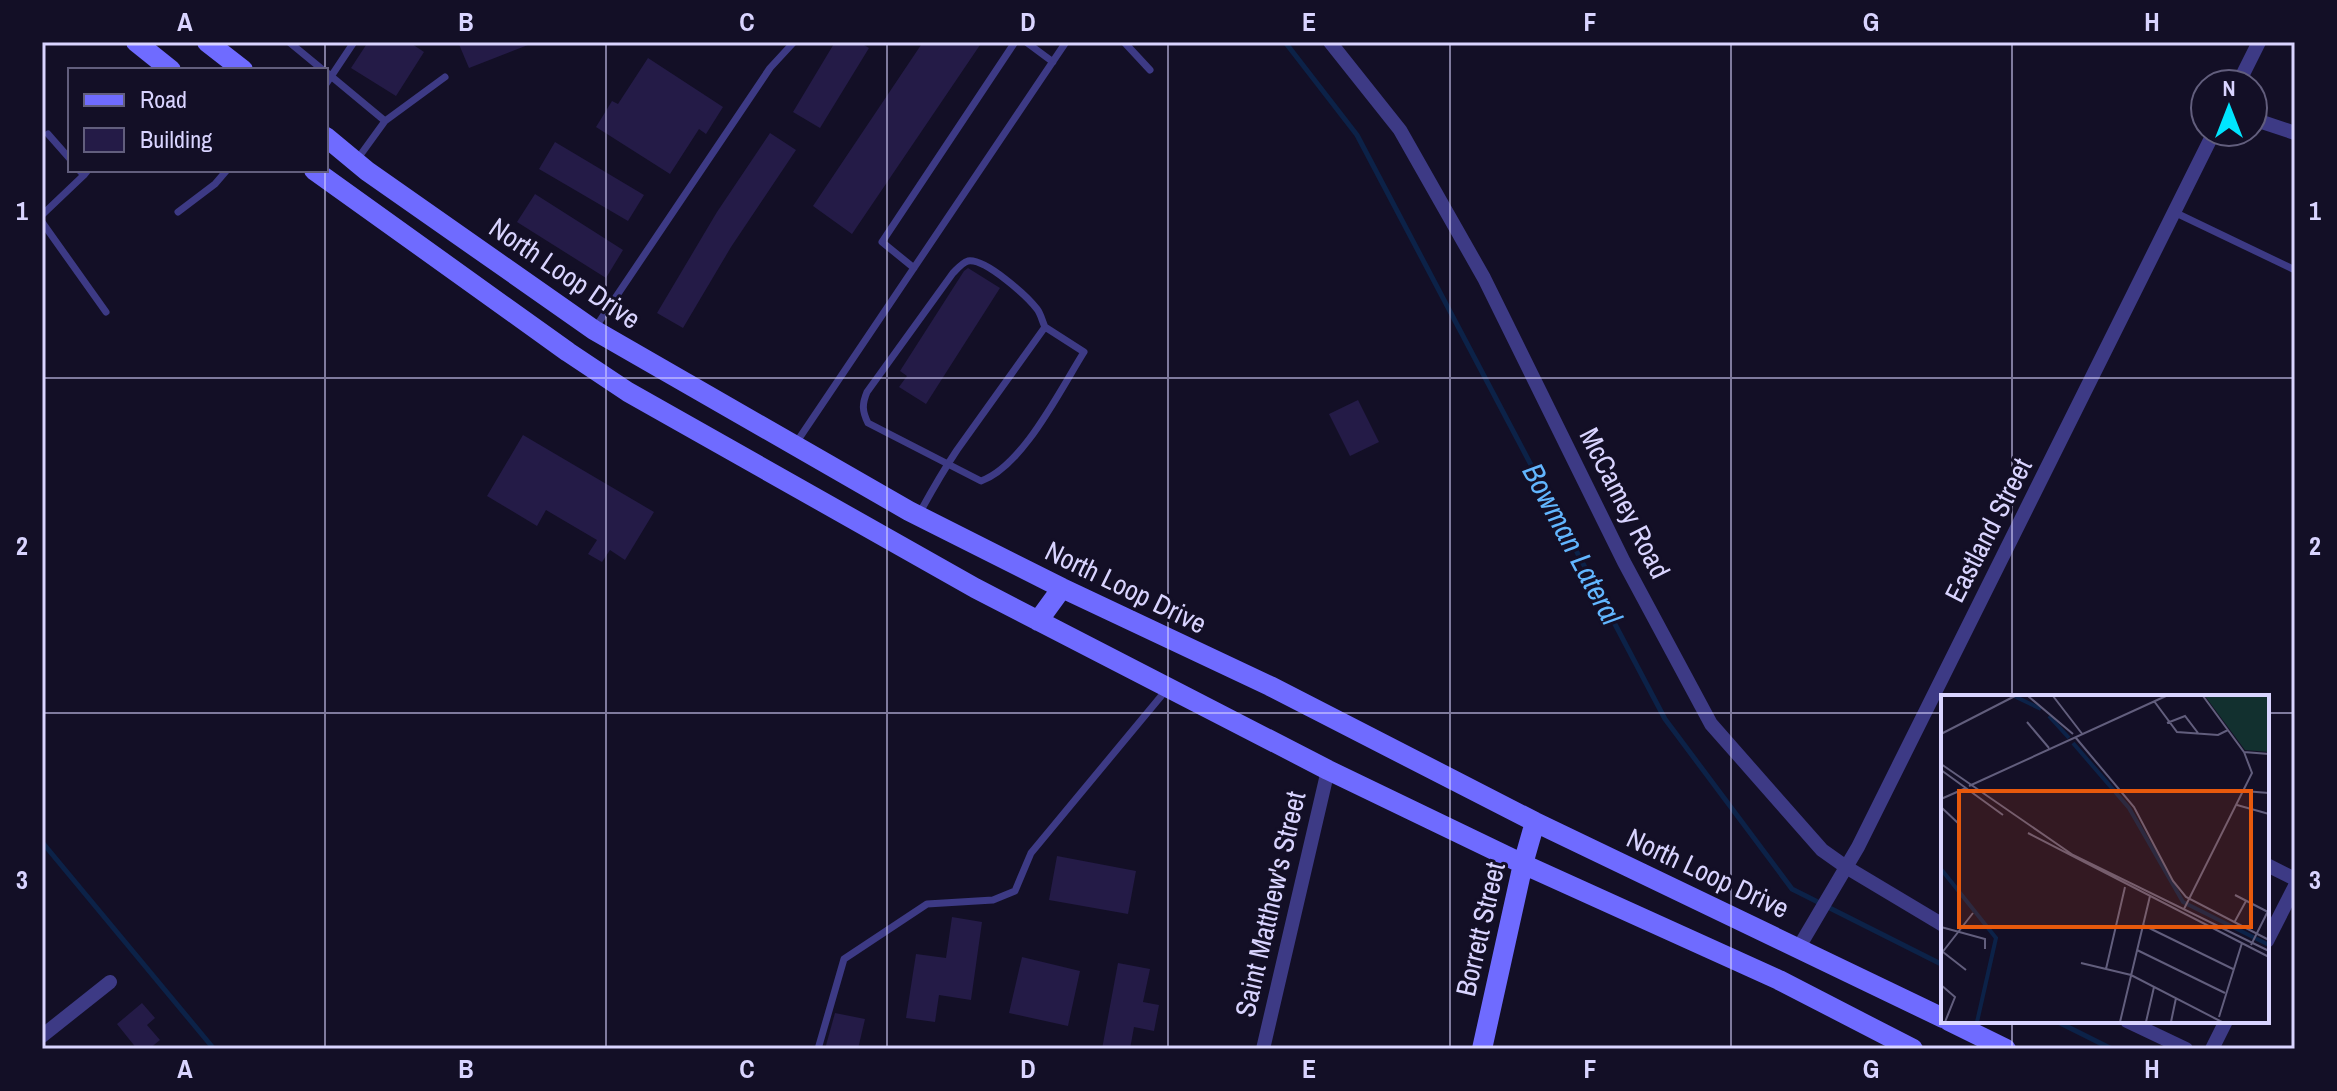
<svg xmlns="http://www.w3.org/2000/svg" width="2337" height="1091" font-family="'Archivo Narrow',sans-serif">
<rect width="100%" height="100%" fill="#130f26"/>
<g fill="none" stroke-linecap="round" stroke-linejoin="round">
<path stroke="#0c2248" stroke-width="5" d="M1285,42l72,93 308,584 127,170 151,76
M42,842l172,207
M2056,1021l56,28"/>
</g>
<path fill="#241b47" d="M368,42h41l15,10 -28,44 -45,-28z
M458,42h75v1l-64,25z
M835,42h24l10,6 -49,80 -27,-16z
M923,42h59l-130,192 -39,-28z
M648,58l75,49 -17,27 -7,-5 -29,45 -74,-47 16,-26 6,3z
M770,133l26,17 -65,97 -48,81 -26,-15 60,-101z
M555,142l89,53 -16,26 -89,-52z
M535,194l88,56 -17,28 -89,-56z
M968,268l32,20 -74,116 -27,-17 8,-11 -7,-5 64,-100z
M1358,400l21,42 -29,14 -21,-42z
M523,435l131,77 -29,48 -15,-10 -8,12 -14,-8 9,-14 -51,-30 -9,16 -50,-30z
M1057,856l79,15 -8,43 -79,-14z
M952,917l30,5 -11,78 -32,-5 -4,27 -29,-4 10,-64 30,4z
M1022,957l58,14 -12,55 -59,-13z
M1118,963l32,6 -7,33 16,3 -5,26 -20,-4 -4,22h-28z
M142,1003l13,15 -8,7 13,15 -11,9h-12l-20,-25z
M835,1013l30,6 -7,30h-33z"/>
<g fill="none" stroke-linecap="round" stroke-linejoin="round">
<path stroke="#3d3a85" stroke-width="7" d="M289,42l34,28
M1026,42l27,20
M1124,42l26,28
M326,72l59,49 -29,40
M326,84l28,-42
M385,121l60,-44
M48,134l22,25
M79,170l5,5 4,-5
M178,212l37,-28 12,-14
M2174,212l121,58
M42,215l42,-40
M42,222l64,90
M914,268l-32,-26 133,-200
M595,328l175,-260 24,-26
M796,443l270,-401
M919,514c12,-22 24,-43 38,-64l88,-123c-3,-6 -4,-13 -8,-18 -10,-13 -52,-51 -69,-48 -6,2 -10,7 -15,12l-86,119c-5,12 -5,19 1,31l113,58c42,-15 79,-91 103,-129l-39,-25
M818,1049l26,-90 83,-55 66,-4 22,-9 16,-38 136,-164"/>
<path stroke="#3d3a85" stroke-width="14" d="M1330,42l70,88 84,148 140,284 87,162 111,126 24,17 97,58
M2238,84l21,-42
M2253,119l42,14
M2267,865l28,14
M2267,941l28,-55
M1799,947l59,-100 356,-715
M2127,1021l59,28
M42,1036l68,-54
M1263,1049l65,-279
M2212,1049l14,-28"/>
<path stroke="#6f6bff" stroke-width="20" d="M136,42l35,28
M207,42l36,28
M326,137l41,34 227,159 315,181 153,77 208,98 265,136 408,196
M314,170l254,182 60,40 347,196 353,182 195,94 256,116 134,69
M1038,621l24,-33
M1949,1021l57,28
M1482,1049l41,-185 12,-42"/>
</g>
<path fill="none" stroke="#d9d4ff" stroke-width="2" stroke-opacity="0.55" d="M325,42v28M606,42v1007M887,42v1007M1168,42v1007M1450,42v1007M1731,42v1007M2012,42v655M325,170v879M42,378h2253M42,713h1901M2267,713h28M2012,1021v28"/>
<g text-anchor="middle" stroke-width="6" stroke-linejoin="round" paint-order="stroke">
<g font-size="28" fill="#d9d4ff" stroke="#130f26">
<text transform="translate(565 273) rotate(34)" y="10">North Loop Drive</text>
<text transform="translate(1625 503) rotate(63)" y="10">McCamey Road</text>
<text transform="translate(1988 530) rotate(-63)" y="10">Eastland Street</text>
<text transform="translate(1126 587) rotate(26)" y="10">North Loop Drive</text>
<text transform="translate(1708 873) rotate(25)" y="10">North Loop Drive</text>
<text transform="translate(1270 904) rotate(-77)" y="10">Saint Matthew's Street</text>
<text transform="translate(1480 929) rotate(-77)" y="10">Borrett Street</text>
</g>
<g font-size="30" font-style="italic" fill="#62b6ff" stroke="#130f26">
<text transform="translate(1572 544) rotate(62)" y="10">Bowman Lateral</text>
</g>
</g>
<g transform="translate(1941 695)">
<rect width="328" height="328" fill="#130f26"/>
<path d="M264,1h64v56l-24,-2z" fill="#12302f"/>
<path fill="none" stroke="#0c2248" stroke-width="4" d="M73,1l27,13M108,21l20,22M132,48l56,65 54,94 86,43M0,174l55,69 -19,84"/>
<path fill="none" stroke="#625e7d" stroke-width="2" d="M87,1l45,38M112,1l30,39M262,1l41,56 25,2M213,6l23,31 41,3 10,-5M86,27l22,26M226,28l18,-7 13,17M0,39l74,-38M135,43l58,69 39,74 13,16 83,43M0,69l132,91 196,96M0,75l62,45M28,91l197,-90M303,96l25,2M0,104l25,-11M296,110l32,9M0,112l18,17M87,138l241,124M294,200l33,17M243,214l68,-136 -8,-21M293,228l12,-22M202,230l90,44M0,232l44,12v10M310,250l18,-36M196,255l88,43M2,257l23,18M0,259l32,-41M140,268l50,12 91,47M165,274l19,-82M0,290l14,12 -10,25M278,322l23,-74M179,327l30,-126M205,327l8,-35M230,327l5,-24"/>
<path fill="#e8590c" fill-opacity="0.15" stroke="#e8590c" stroke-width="4" d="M18,96h292v136h-292z"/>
<rect width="328" height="328" fill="none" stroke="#d9d4ff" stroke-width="4"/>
</g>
<rect width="2337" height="1091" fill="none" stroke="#130f26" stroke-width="88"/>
<rect x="68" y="68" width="260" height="104" fill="#130f26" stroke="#625e7d" stroke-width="2"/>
<rect x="84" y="94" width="40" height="12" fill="#6f6bff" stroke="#625e7d" stroke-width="2"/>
<text x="140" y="108" font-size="24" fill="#d9d4ff">Road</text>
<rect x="84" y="128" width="40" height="24" fill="#241b47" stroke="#625e7d" stroke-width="2"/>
<text x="140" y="148" font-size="24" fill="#d9d4ff">Building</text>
<g transform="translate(2229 108)"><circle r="38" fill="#130f26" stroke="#625e7d" stroke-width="2"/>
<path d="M0-6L14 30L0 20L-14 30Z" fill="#00e5ff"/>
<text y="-12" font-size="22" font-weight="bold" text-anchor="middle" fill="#d9d4ff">N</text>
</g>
<rect x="44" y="44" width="2249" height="1003" fill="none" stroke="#d9d4ff" stroke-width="3"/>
<g font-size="26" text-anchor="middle" font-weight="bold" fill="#d9d4ff">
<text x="185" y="31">A</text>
<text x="466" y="31">B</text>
<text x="747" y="31">C</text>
<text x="1028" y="31">D</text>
<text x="1309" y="31">E</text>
<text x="1590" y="31">F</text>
<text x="1871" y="31">G</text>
<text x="2152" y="31">H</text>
<text x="22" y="220">1</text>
<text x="2315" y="220">1</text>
<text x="22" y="555">2</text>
<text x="2315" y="555">2</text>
<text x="22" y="889">3</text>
<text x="2315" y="889">3</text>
<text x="185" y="1078">A</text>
<text x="466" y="1078">B</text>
<text x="747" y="1078">C</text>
<text x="1028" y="1078">D</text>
<text x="1309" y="1078">E</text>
<text x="1590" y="1078">F</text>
<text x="1871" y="1078">G</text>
<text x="2152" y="1078">H</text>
</g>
</svg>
